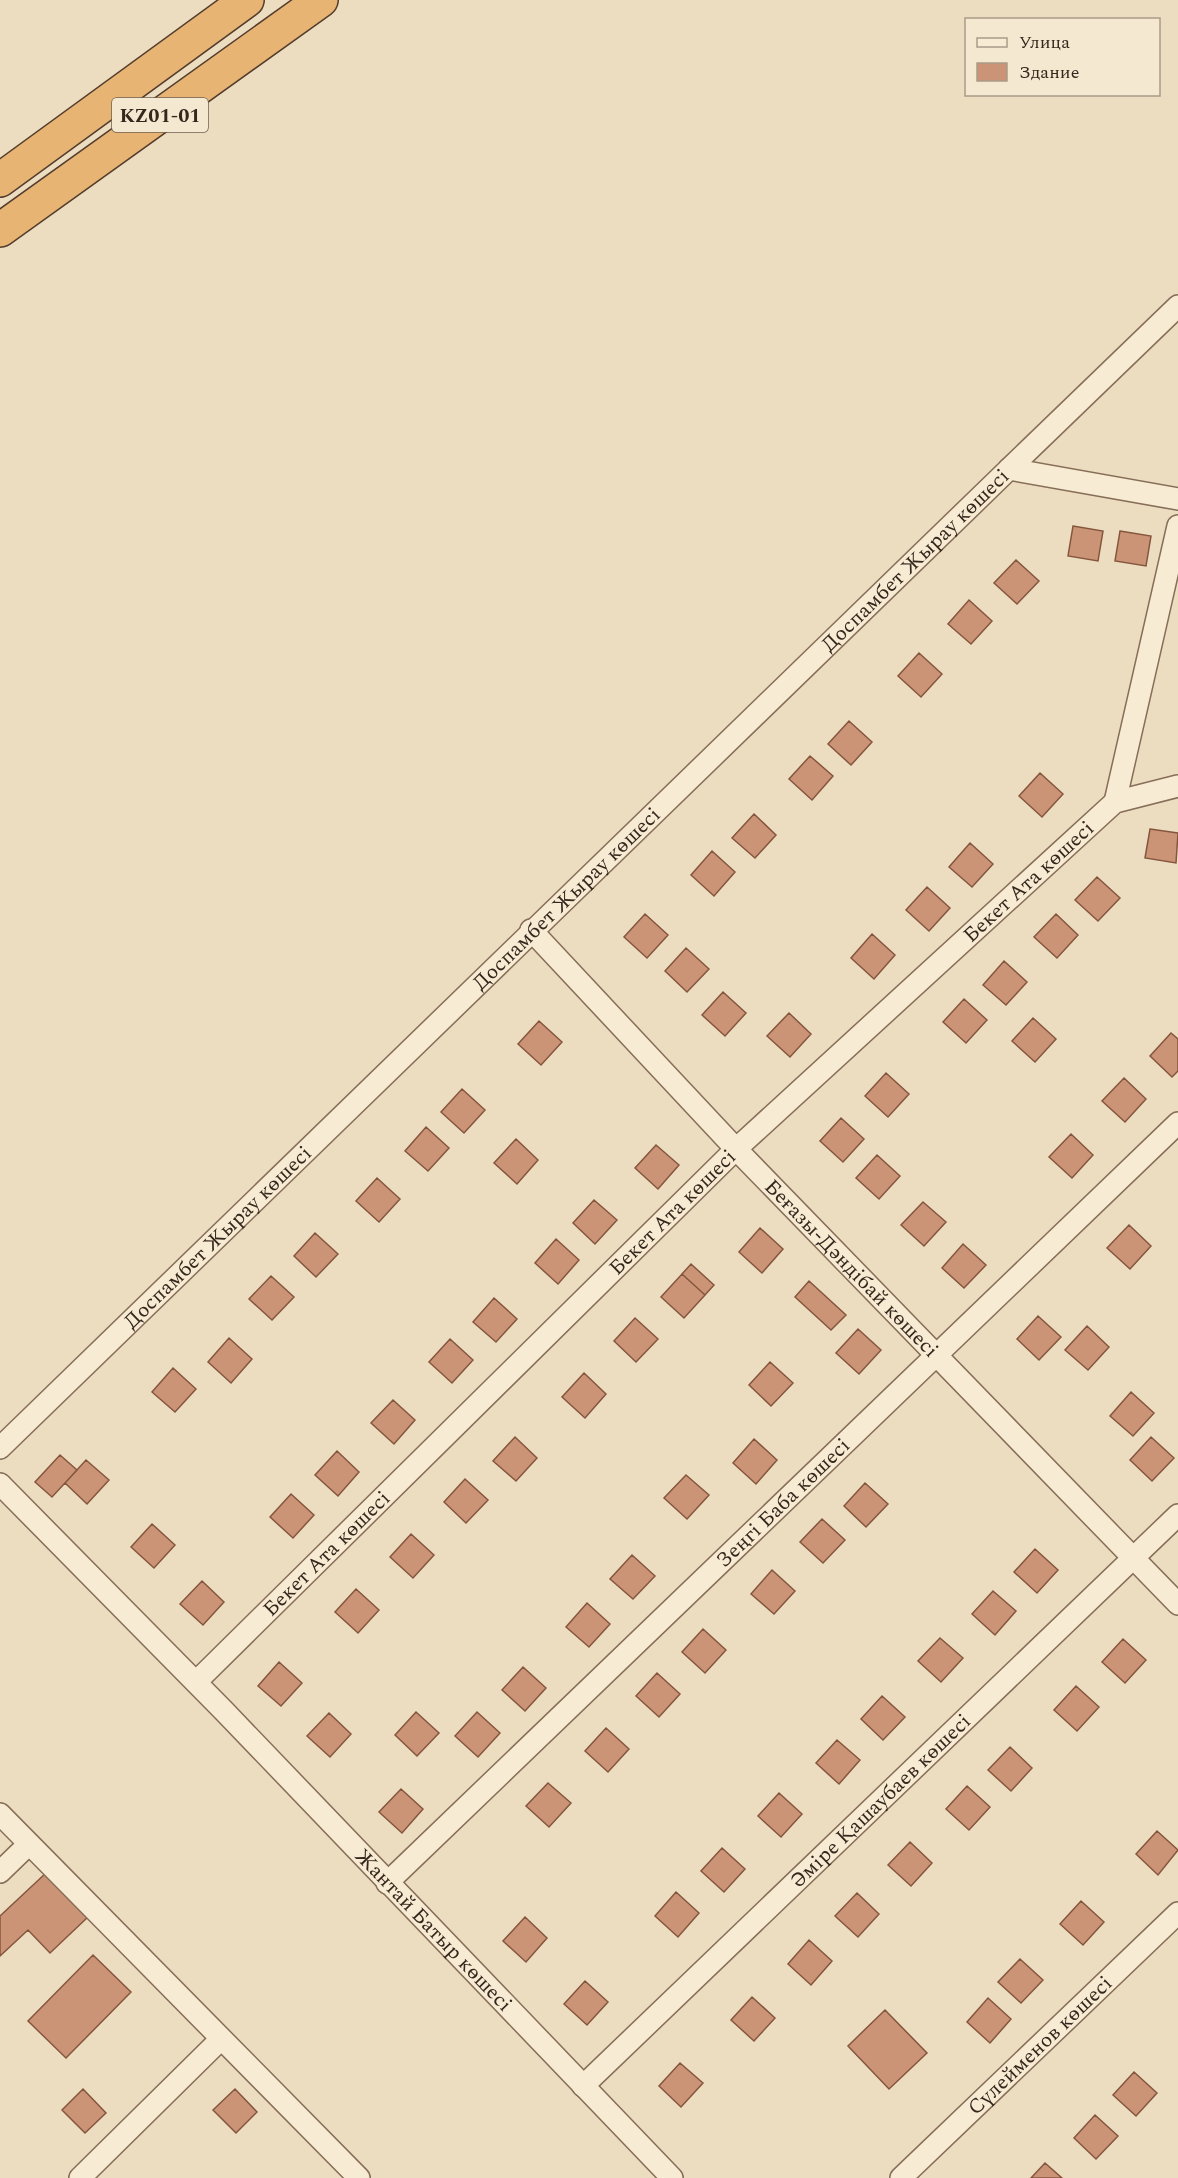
<svg xmlns="http://www.w3.org/2000/svg" width="1178" height="2178" font-family="Spectral,serif">
<rect width="100%" height="100%" fill="#edddc0"/>
<path fill="#cc9476" stroke="#85563e" stroke-width="1.5" d="M1073,526l30,5 -5,30 -30,-5z
M1120,531l31,5 -5,30 -31,-5z
M1016,560l23,21 -22,23 -23,-21z
M969,600l23,21 -21,23 -23,-20z
M919,653l23,21 -21,23 -23,-21z
M849,721l23,21 -21,23 -23,-21z
M810,756l23,20 -21,24 -23,-21z
M1040,773l23,21 -21,23 -23,-21z
M754,814l22,21 -21,23 -23,-20z
M1150,829l28,4 -2,30 -31,-5z
M970,843l23,21 -21,23 -23,-20z
M712,851l23,21 -21,24 -23,-21z
M1097,877l23,21 -22,23 -23,-21z
M927,887l23,21 -21,23 -23,-21z
M645,914l23,21 -21,23 -23,-21z
M1056,914l22,21 -21,23 -23,-21z
M872,934l23,21 -21,24 -23,-21z
M686,948l23,21 -22,23 -22,-21z
M1004,961l23,21 -21,23 -23,-20z
M723,992l23,21 -21,23 -23,-21z
M964,999l23,21 -21,23 -23,-21z
M789,1013l22,21 -21,23 -23,-21z
M1033,1018l23,21 -21,23 -23,-21z
M539,1021l23,21 -21,23 -23,-21z
M1171,1033l7,6v32l-6,6 -22,-21z
M886,1073l23,21 -21,23 -23,-21z
M1124,1078l22,21 -21,23 -23,-21z
M462,1089l23,21 -21,23 -23,-21z
M841,1118l23,21 -21,23 -23,-21z
M426,1127l23,21 -21,23 -23,-20z
M1071,1134l22,21 -21,23 -23,-21z
M516,1139l22,21 -21,24 -23,-21z
M656,1145l23,20 -21,24 -23,-21z
M877,1155l23,21 -21,23 -23,-21z
M377,1178l23,21 -21,23 -23,-21z
M594,1200l23,20 -22,24 -22,-21z
M923,1202l23,20 -22,24 -23,-21z
M1129,1225l22,21 -21,23 -23,-21z
M760,1228l23,21 -21,24 -23,-21z
M315,1233l23,21 -22,23 -22,-21z
M556,1239l23,21 -21,24 -23,-21z
M963,1244l23,21 -22,23 -22,-20z
M691,1264l23,21 -9,10 -23,-21z
M682,1274l23,21 -21,23 -23,-21z
M271,1276l23,21 -22,23 -23,-21z
M809,1281l37,34 -15,15 -36,-33z
M494,1298l23,21 -21,23 -23,-20z
M1038,1316l23,21 -22,23 -22,-21z
M635,1318l23,21 -22,23 -22,-21z
M1087,1326l22,21 -21,23 -23,-20z
M858,1329l23,21 -22,24 -23,-21z
M229,1338l23,21 -21,24 -23,-21z
M450,1339l23,21 -21,23 -23,-21z
M770,1362l23,21 -22,23 -22,-21z
M173,1368l23,21 -21,23 -23,-20z
M584,1373l22,21 -21,24 -23,-21z
M1131,1392l23,21 -21,23 -23,-20z
M393,1400l22,20 -21,24 -23,-21z
M515,1437l22,21 -21,23 -23,-20z
M1151,1437l23,21 -22,23 -22,-21z
M754,1439l23,21 -21,24 -23,-21z
M337,1451l22,21 -21,24 -23,-21z
M60,1455l17,15 -25,27 -17,-15z
M86,1460l23,20 -22,24 -22,-21z
M686,1475l23,20 -22,24 -23,-21z
M465,1479l23,21 -22,23 -22,-21z
M865,1483l23,21 -22,23 -22,-21z
M291,1494l23,21 -21,23 -23,-21z
M822,1519l23,21 -22,23 -23,-21z
M152,1524l23,21 -21,23 -23,-21z
M411,1534l23,21 -21,23 -23,-21z
M1035,1549l23,21 -21,23 -23,-21z
M632,1555l23,21 -22,23 -23,-20z
M772,1570l23,21 -21,23 -23,-20z
M202,1581l22,21 -21,23 -23,-21z
M356,1589l23,21 -21,23 -23,-21z
M993,1591l23,20 -21,24 -23,-21z
M587,1603l23,21 -21,23 -23,-20z
M703,1629l23,21 -21,23 -23,-21z
M940,1638l23,20 -22,24 -23,-21z
M1123,1639l23,21 -21,23 -23,-21z
M279,1662l23,21 -21,23 -23,-20z
M523,1667l23,21 -21,23 -23,-21z
M657,1673l23,21 -21,23 -23,-21z
M1076,1686l23,21 -22,24 -23,-21z
M882,1696l23,21 -22,23 -22,-21z
M416,1712l23,21 -22,23 -22,-21z
M477,1712l23,21 -22,24 -23,-21z
M329,1713l22,21 -21,23 -23,-21z
M606,1728l23,21 -21,23 -23,-21z
M837,1740l23,20 -21,24 -23,-21z
M1010,1747l22,21 -21,23 -23,-21z
M548,1783l23,20 -22,24 -23,-21z
M967,1786l23,21 -21,23 -23,-21z
M401,1789l22,20 -21,24 -23,-21z
M779,1793l23,21 -21,23 -23,-21z
M1157,1831l21,19 -20,25 -22,-21z
M910,1842l22,21 -21,23 -23,-21z
M722,1848l23,21 -21,23 -23,-21z
M47,1872l42,44 -39,37 -22,-23 -28,26v-40z
M676,1892l23,21 -21,24 -23,-21z
M857,1893l22,21 -21,23 -23,-21z
M1081,1901l23,21 -21,23 -23,-21z
M525,1917l22,21 -21,24 -23,-21z
M809,1940l23,21 -21,24 -23,-21z
M93,1955l38,37 -65,66 -38,-37z
M1020,1959l23,21 -22,23 -23,-21z
M585,1981l23,21 -21,23 -23,-21z
M752,1997l23,21 -21,23 -23,-21z
M988,1998l23,21 -21,24 -23,-21z
M885,2010l42,43 -38,36 -41,-43z
M680,2063l23,20 -22,24 -22,-21z
M1134,2072l23,21 -21,23 -23,-21z
M83,2089l23,24 -21,20 -23,-23z
M235,2089l22,23 -21,21 -23,-23z
M1095,2115l23,21 -22,23 -22,-21z
M1045,2163l17,15h-31z"/>
<g fill="none" stroke-linecap="round" stroke-linejoin="round">
<defs>
<g id="minor">
<path d="M1009,469l169,-163"/>
<path d="M1115,802l63,-276"/>
<path id="s1" d="M531,930l205,219 442,455"/>
<path id="s2" d="M0,1448l1009,-979 169,30"/>
<path id="s3" d="M0,1484l225,228 447,466"/>
<path id="s4" d="M196,1682l540,-533 379,-347 63,-16"/>
<path d="M0,1814l359,364"/>
<path d="M0,1872l29,-28"/>
<path id="s5" d="M387,1883l791,-760"/>
<path id="s6" d="M583,2086l595,-571"/>
<path d="M80,2178l141,-139"/>
<path id="s7" d="M901,2178l277,-265"/>
</g>
<path id="trunk" d="M0,180l247,-180
M0,230l321,-230"/>
</defs>
<use href="#minor" stroke="#866e58" stroke-width="24"/>
<use href="#trunk" stroke="#543d2d" stroke-width="36"/>
<use href="#minor" stroke="#f8ebd3" stroke-width="21"/>
<use href="#trunk" stroke="#e7b474" stroke-width="33"/>
</g>
<g text-anchor="middle" stroke-width="6" stroke-linejoin="round" paint-order="stroke">
<rect fill="#f5e8d0" stroke="#6f6153" stroke-width="1.5" x="112" y="98" width="96" height="34" rx="4.5"/>
<g font-size="20" font-weight="bold" fill="#36271d">
<text x="160" y="122">KZ01-01</text>
</g>
<g font-size="21" fill="#36271d" stroke="#f5e8d0">
<text dy="7" stroke="none"><textPath href="#s2" startOffset="1275">Доспамбет Жырау көшесі</textPath></text>
<text dy="7" stroke="none"><textPath href="#s4" startOffset="1155">Бекет Ата көшесі</textPath></text>
<text dy="7" stroke="none"><textPath href="#s2" startOffset="789">Доспамбет Жырау көшесі</textPath></text>
<text dy="7" stroke="none"><textPath href="#s4" startOffset="669">Бекет Ата көшесі</textPath></text>
<text dy="7" stroke="none"><textPath href="#s2" startOffset="303">Доспамбет Жырау көшесі</textPath></text>
<text dy="7" stroke="none"><textPath href="#s1" startOffset="466">Беғазы-Дәндібай көшесі</textPath></text>
<text dy="7" stroke="none"><textPath href="#s5" startOffset="549">Зеңгі Баба көшесі</textPath></text>
<text dy="7" stroke="none"><textPath href="#s4" startOffset="183">Бекет Ата көшесі</textPath></text>
<text dy="7" stroke="none"><textPath href="#s6" startOffset="412">Әміре Қашаубаев көшесі</textPath></text>
<text dy="7" stroke="none"><textPath href="#s3" startOffset="622">Жантай Батыр көшесі</textPath></text>
<text dy="7" stroke="none"><textPath href="#s7" startOffset="192">Сүлейменов көшесі</textPath></text>
</g>
</g>
<rect x="965" y="18" width="195" height="78" fill="#f5e8d0" stroke="#a99b88" stroke-width="1.5"/>
<rect x="977" y="38" width="30" height="9" fill="#f8ebd3" stroke="#a99b88" stroke-width="1.5"/>
<text x="1019" y="48" font-size="18" fill="#36271d">Улица</text>
<rect x="977" y="63" width="30" height="18" fill="#cc9476" stroke="#a99b88" stroke-width="1.5"/>
<text x="1019" y="78" font-size="18" fill="#36271d">Здание</text>
</svg>
